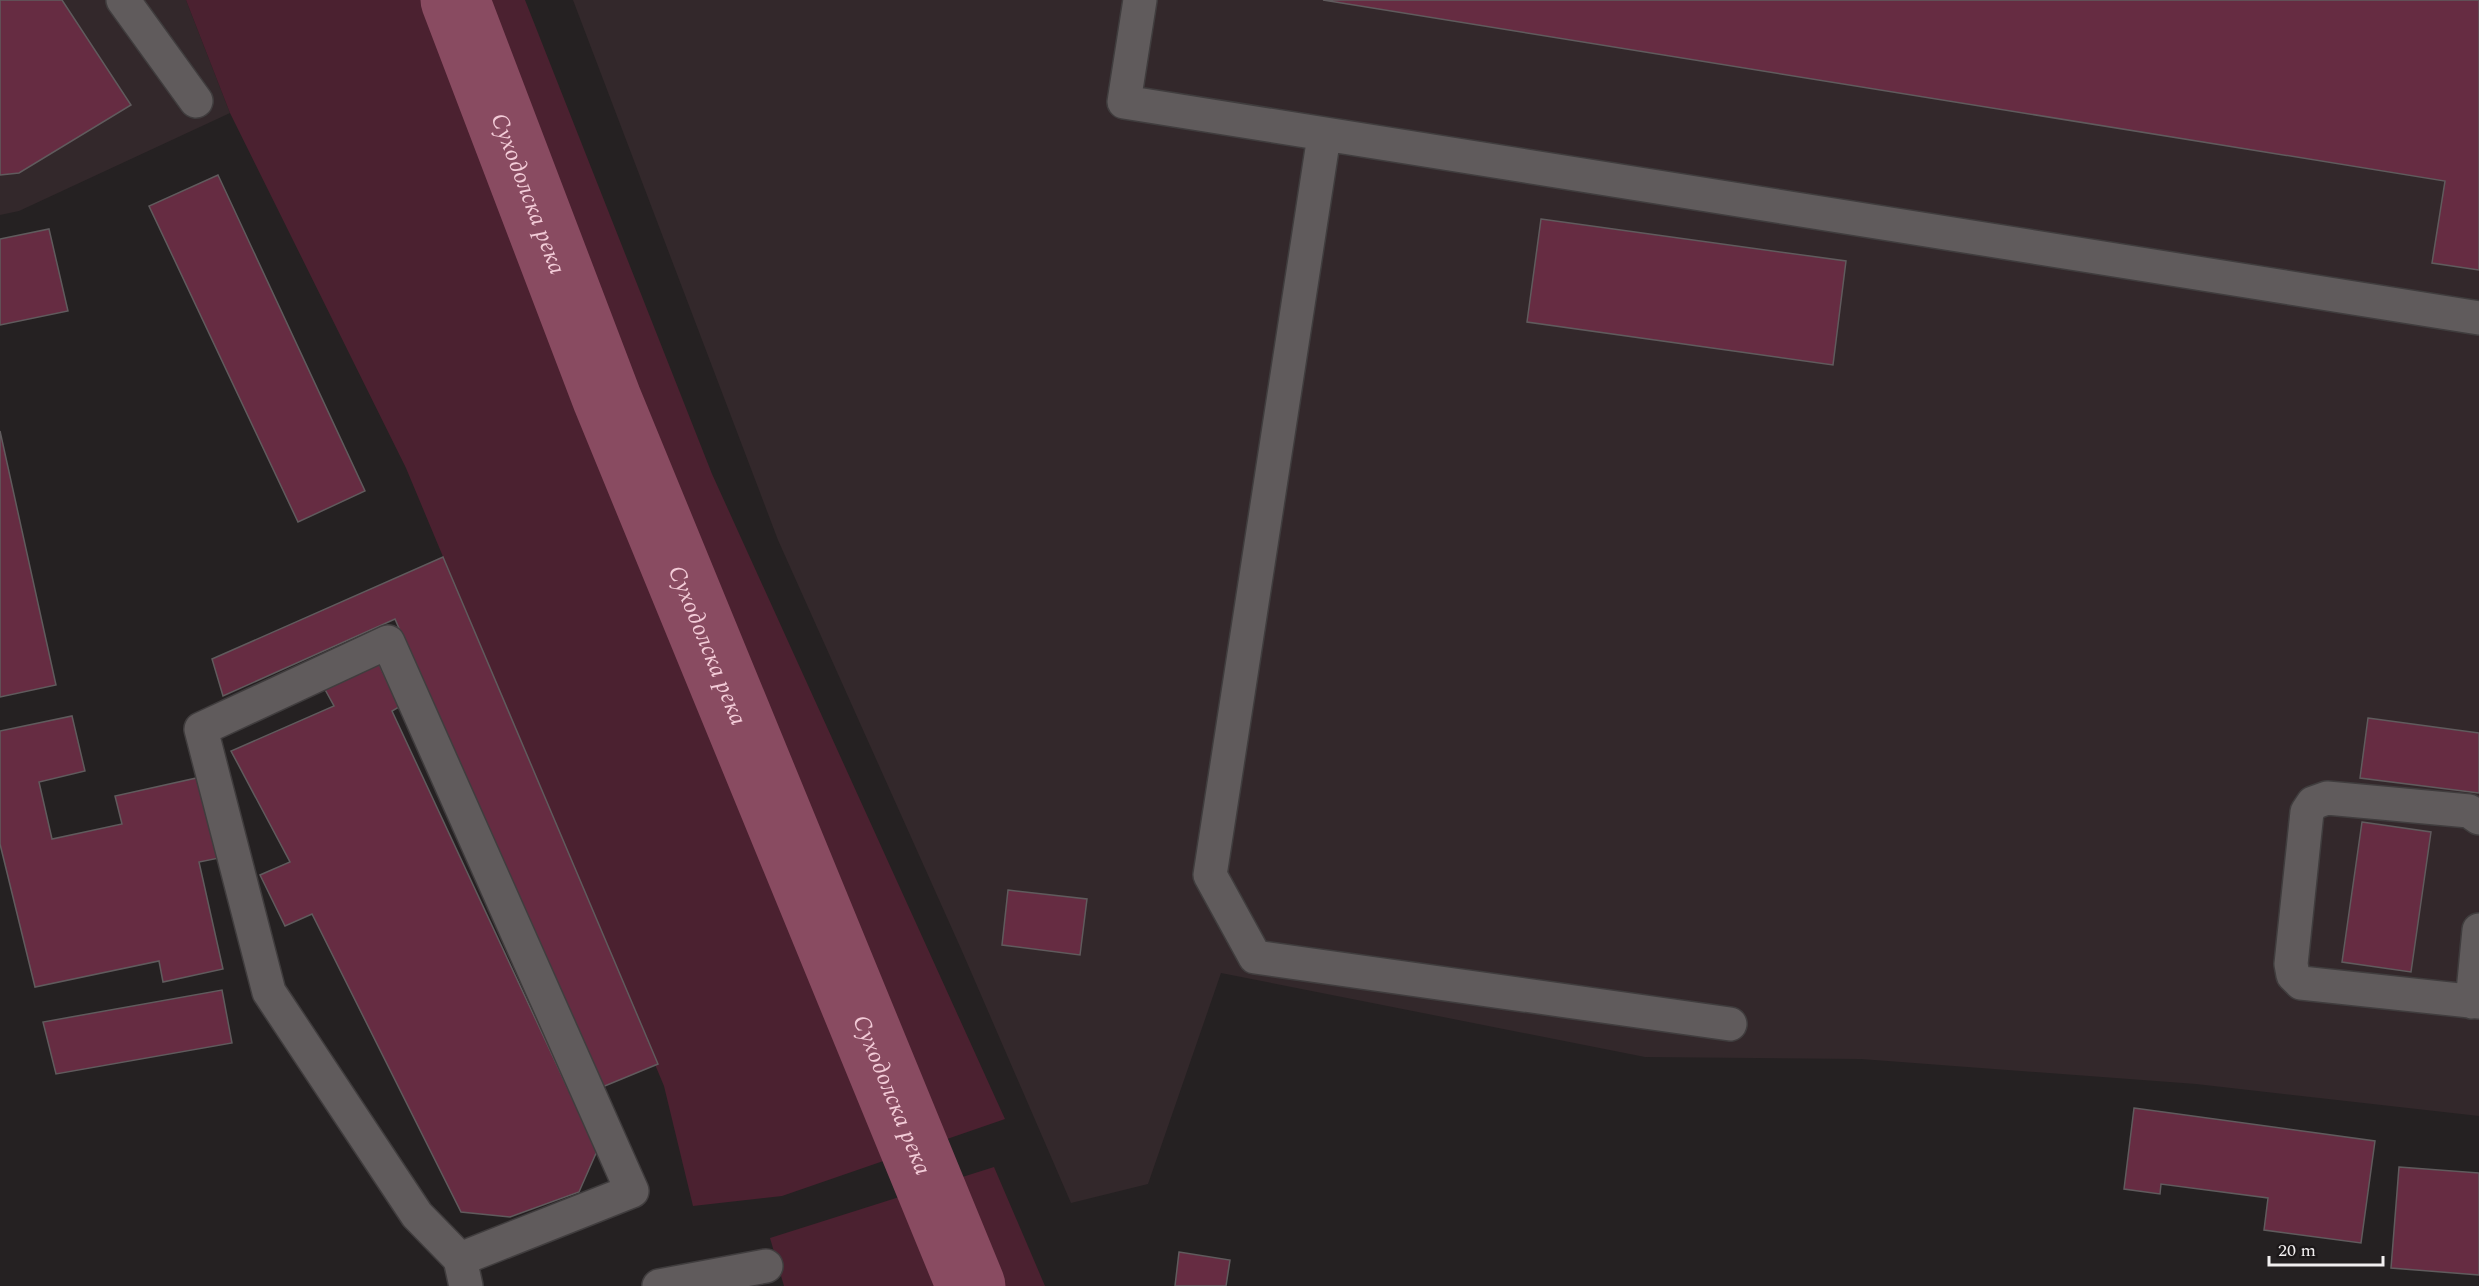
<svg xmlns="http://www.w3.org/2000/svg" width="2479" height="1286" font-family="Spectral,serif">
<rect width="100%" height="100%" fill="#252122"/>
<path fill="#33282b" d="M0,0h186l44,113 -211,98 -19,4z
M573,0h1906v1116l-283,-32 -335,-25 -216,-2 -424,-84 -73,211 -77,19 -109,-252 -184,-411z"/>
<path fill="#4b2130" d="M186,0h339l187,474 293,645 -223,77 -89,10 -29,-120 -258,-618 -176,-355z
M994,1167l51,119h-261l-14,-48z"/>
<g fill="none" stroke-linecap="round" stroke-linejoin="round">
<path stroke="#894b61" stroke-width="69" id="s1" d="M455,0l152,399 364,887"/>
</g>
<path fill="#662c42" stroke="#605b5d" stroke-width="1.5" d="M0,0h62l69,105 -112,68 -19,2z
M1323,0h1156v270l-47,-7 13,-82z
M218,175l147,316 -67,31 -149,-316z
M1541,219l305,42 -13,104 -306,-43z
M49,229l19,82 -68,14v-86z
M0,431l56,254 -56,12z
M443,557l215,507 -63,26 -200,-471 -172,77 -11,-37z
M379,664l20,43 -7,4 205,440 -18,41 -69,25 -49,-5 -149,-298 -27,12 -25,-51 30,-13 -59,-111 103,-45 -11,-20z
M72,716l13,55 -46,11 13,57 70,-15 -7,-28 86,-19 18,81 -20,4 24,107 -60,13 -4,-21 -124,26 -35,-143v-113z
M2368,718l111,15v60l-119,-15z
M2362,822l69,10 -20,140 -69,-10z
M1008,890l79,9 -7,56 -78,-10z
M222,990l10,53 -176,31 -13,-52z
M2134,1108l241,33 -14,102 -97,-13 4,-32 -107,-14 -1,10 -36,-5z
M2399,1167l80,6v102l-88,-7z
M1179,1252l51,8 -4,26h-51z"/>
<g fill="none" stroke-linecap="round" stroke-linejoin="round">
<defs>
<path id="minor" d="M123,0l73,101
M1140,0l-16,102 1355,216
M1324,136l-114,739 45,82 475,67
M2479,818l-10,-7 -142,-13 -14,5 -6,9 -16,152 2,11 8,8 178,19
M2472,1002l7,-72
M460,1259l-43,-44 -148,-223 -68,-263 187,-87 244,549 -172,68 6,27
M659,1286l107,-20"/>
</defs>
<use href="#minor" stroke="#403d3e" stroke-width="36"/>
<use href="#minor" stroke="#605b5c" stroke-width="33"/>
</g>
<g text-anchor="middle" stroke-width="4.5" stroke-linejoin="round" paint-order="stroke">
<g font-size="24" font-style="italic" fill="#f3ccd8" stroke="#1c1819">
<text dy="8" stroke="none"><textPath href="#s1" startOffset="207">Суходолска река</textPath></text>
<text dy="8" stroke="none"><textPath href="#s1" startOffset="693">Суходолска река</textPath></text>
<text dy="8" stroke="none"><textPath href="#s1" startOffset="1179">Суходолска река</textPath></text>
</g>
</g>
<path d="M2269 1256v9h114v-9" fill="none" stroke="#f2eff0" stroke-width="3"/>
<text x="2278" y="1256" font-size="18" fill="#f2eff0" stroke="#1c1819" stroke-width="4.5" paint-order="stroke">20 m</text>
</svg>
